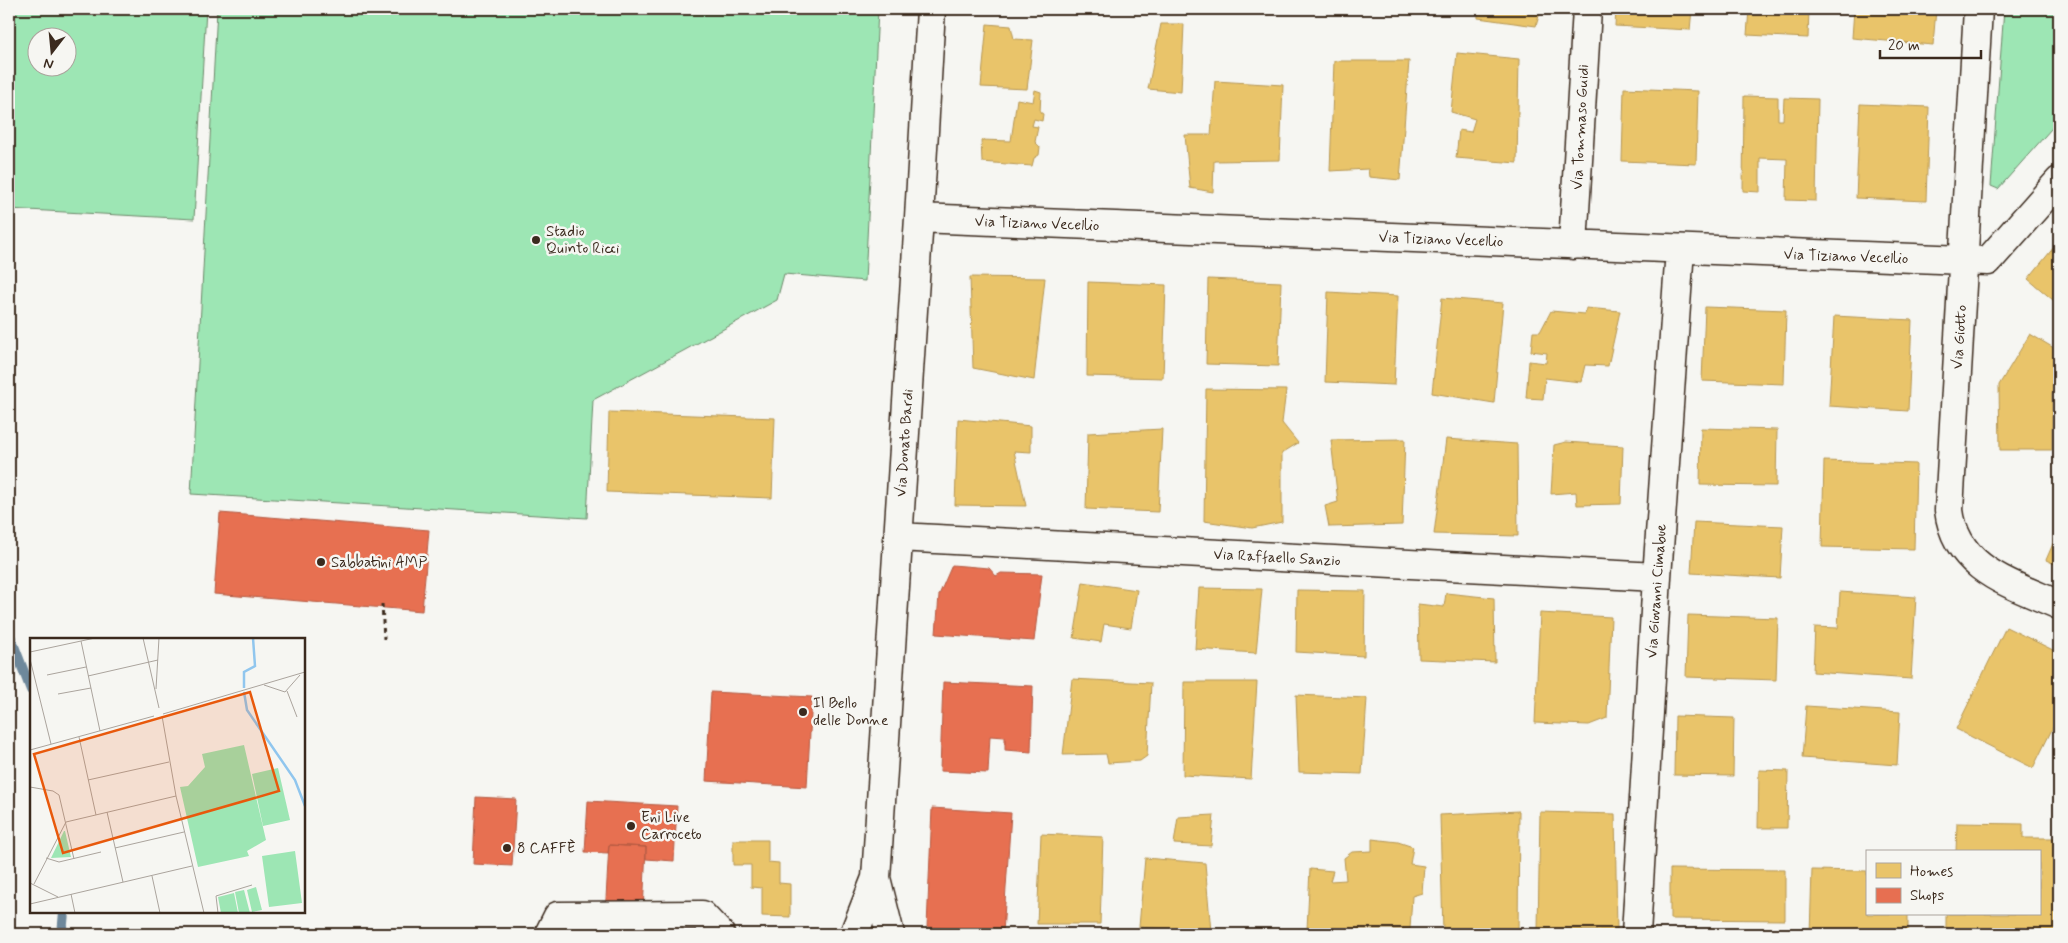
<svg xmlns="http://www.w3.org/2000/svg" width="2068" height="943" font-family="Mynerve,sans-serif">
<rect width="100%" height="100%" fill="#f6f6f2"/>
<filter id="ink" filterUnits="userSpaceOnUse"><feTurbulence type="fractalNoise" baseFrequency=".02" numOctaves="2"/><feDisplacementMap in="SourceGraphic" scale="10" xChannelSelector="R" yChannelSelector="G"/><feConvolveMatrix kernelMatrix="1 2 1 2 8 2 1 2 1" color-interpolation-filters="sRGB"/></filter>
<g filter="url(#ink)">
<path fill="#9de6b4" stroke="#6c8869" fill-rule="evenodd" d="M9,9h197l-12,210 -185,-10zM38,38h30v30h-30z
M217,9h661l-13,272 -81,-7 -7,26 -184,100 -6,118 -396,-24z
M2004,9h55v111l-61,69 -7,-3z"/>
<path fill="#e9c46a" stroke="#b59653" d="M1478,9h63l-5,17 -58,-8z
M1616,9h76l-2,21 -75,-4z
M1749,9h60l-1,29 -61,-3z
M1854,9h82l-3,36 -81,-7z
M987,24l24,2 3,13 19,1 -6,49 -46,-2z
M1161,24h23l-3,68 -33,-3z
M1457,53l62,6 -2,104 -61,-5 3,-28 12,2 4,-13 -24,-7z
M1334,61h75l-9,119 -31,-3 -1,-8 -38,2z
M1215,81l68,4 -3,75 -66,1 -1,31 -23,-4 -5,-53h26z
M1624,88l74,3 -2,73 -74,-3z
M1035,90l6,2 -1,20 3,2 -1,7 -8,-2 -2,7 6,1 -3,15 5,5 -1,8 -5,3 -2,8 -50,-4 -1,-22 30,1 6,-42 16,3z
M1744,96l34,1v23h5l1,-22 34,1 -2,102 -30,-1 1,-41 -27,-1v34l-17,-1z
M1860,104l69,3 -3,94 -70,-3z
M2059,241v64l-31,-26z
M970,277l75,1 -11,102 -61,-12z
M1208,279l73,3 -3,84 -72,-2z
M1088,282l78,3 -3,93 -76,-2z
M1328,292l70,4 -4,89 -69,-3z
M1442,298l61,5 -9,100 -62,-10z
M1705,307l81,3 -2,74 -82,-3z
M1586,308l34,3 -12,55 -23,-1 -4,17 -36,-4 -2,21 -17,-1 3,-37 17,2 1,-10 -16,-2 2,-19h7l11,-21 34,3z
M1834,316l78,4 -4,91 -79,-5z
M2030,334l29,17v31l-7,12v56h-52l-1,-65z
M1206,389l80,1 -4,33 16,20 -16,10v69l-30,6 -48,-7z
M609,412l166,6 -3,80 -165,-6z
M958,419l73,7v26l-17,-1 12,55 -71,-1z
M1701,428l76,2 -1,56 -76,-1z
M1162,429l-4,83 -72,-3 2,-76z
M1405,439l-3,86 -73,2 -4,-21 13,-4 -7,-62z
M1446,439l71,5 1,92 -84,-2z
M1566,442l57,4 -2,58 -44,1 -1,-13 -25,2 3,-49z
M1824,461l92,3 -2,85 -92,-2z
M1694,522l89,4 -3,52 -89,-5z
M2059,530v36l-13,-6z
M1083,582l54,8 -6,38 -27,-4 -3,18 -27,-4z
M1199,588l63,1 -6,64 -61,-4z
M1297,590l68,1 -1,65 -68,-4z
M1840,592l76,5 -5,82 -98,-7 2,-45 23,1z
M1446,593l48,5 1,64 -76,-3 -1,-55 26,3z
M1540,613l71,4 -4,101 -18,7 -54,-2z
M1688,615l90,3 -2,62 -90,-3z
M2006,627l53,26v62l-26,53 -77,-39z
M1072,679l79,4 -4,73 -7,5 -32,2 -2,-9 -43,1z
M1184,682h73l-6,97 -68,-4z
M1296,695l71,3 -5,76 -63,-2z
M1806,706l94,6 -3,53 -95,-7z
M1675,716l59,2 -1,58 -59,-1z
M1759,770l29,1 -1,57h-29z
M1519,811l-1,123h-75l-3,-119z
M1540,812l75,2 2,117 -79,-1z
M1214,815l-3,31 -37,-2 4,-27z
M1957,823l66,1v14h36v96h-113v-20h93v-62h-83z
M1041,834l62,3 -3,87h-63z
M1372,839l26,3 15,5 -3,17 14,2 -2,27 -10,3 -2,33h-103l3,-60 23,2 -3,10 16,-1 -2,-22 8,-6 20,-1z
M733,840h35v22l11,1v20l11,1v33l-28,-1v-28l-11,-1v-22h-18z
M1145,858l60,5 6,69 -72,-5z
M1670,869l115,1v50l-115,-1z
M1812,870l55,1v43h41v20h-98z"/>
<path fill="#e76f51" stroke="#b35a42" d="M220,513l209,17 -7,81 -208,-17z
M952,565l37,3 7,8 5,-3 41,1 -8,67 -98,-7 3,-39z
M943,682l90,4 -2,66 -26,-2v-13l-15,-1 -2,37 -48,-2z
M711,692l101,5 -5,90 -101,-6z
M476,797l40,2 -4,67 -39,-2z
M588,801l89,5 -3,55 -28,-2v-12l-37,-2 -1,8 -23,-1z
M932,808l79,5 -8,120 -76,-6z
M609,845l37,2 -4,87h-38z"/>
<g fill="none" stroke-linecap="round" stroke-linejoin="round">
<path stroke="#6e889b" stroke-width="10" d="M9,633l22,57
M62,934l2,-22"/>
<defs>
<path id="minor" d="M1978,9l-29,501c7,60 63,74 110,95
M919,218l1069,43 71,-80
M1573,245l14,-236
M898,537l759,40
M876,878l14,56
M549,934l9,-18 144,-1 18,19
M854,934l22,-56 43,-660 12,-209
M1636,934l21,-357 23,-328"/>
</defs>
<use href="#minor" stroke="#3b2a1e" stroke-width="31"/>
<path stroke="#3b2a1e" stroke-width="3" stroke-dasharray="4 4" stroke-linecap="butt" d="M382,604l2,35"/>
<use href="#minor" stroke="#f6f6f2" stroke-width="28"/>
</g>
</g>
<g fill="#3b2a1e" stroke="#f6f6f2" stroke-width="2">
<circle cx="536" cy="240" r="5"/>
<circle cx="321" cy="562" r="5"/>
<circle cx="803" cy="712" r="5"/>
<circle cx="631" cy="826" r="5"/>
<circle cx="507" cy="848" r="5"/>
</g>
<g text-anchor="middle" stroke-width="5" stroke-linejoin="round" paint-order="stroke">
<g font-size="15" fill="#3b2a1e" stroke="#f6f6f2">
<text transform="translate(1580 127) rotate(-87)" y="5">Via Tommaso Guidi</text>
<text transform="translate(1037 223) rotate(2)" y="5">Via Tiziano Vecellio</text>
<text transform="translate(1441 239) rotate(2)" y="5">Via Tiziano Vecellio</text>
<text transform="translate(1846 256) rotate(2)" y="5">Via Tiziano Vecellio</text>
<text transform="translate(1959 337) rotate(-86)" y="5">Via Giotto</text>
<text transform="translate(904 443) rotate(-86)" y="5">Via Donato Bardi</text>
<text transform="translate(1277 557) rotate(3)" y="5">Via Raffaello Sanzio</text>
<text transform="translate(1656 591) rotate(-86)" y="5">Via Giovanni Cimabue</text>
</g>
<g font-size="15" fill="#3b2a1e" stroke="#f6f6f2" text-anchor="start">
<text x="546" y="236">Stadio<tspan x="546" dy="17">Quinto Ricci</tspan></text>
<text x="331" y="567">Sabbatini AMP</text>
<text x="813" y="708">Il Bello<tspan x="813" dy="17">delle Donne</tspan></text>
<text x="641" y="822">Eni Live<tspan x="641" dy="17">Carroceto</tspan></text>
<text x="517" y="853">8 CAFFÈ</text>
</g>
</g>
<g transform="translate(30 638)">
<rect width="275" height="275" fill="#f6f6f2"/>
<path d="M214,107l22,95 -19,11 2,5 -51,11 -18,-80 8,-1 17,-19 -3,-13zM248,130l12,52 -27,6 -11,-52zM35,193l6,26 -20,1 13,-27zM265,213l7,52 -33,4 -7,-51zM226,249l6,23 -10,2 -5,-22zM214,252l6,23h-11l-4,-21zM204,255l4,20h-17l-3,-16z" fill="#9de6b4"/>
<path fill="none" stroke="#90c6ee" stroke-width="2.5" d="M214,50v-16l11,-6 -2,-28M214,54l3,18 48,70 10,26"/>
<path fill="none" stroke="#aba49d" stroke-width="1" d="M113,0l16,70M51,3l19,90M0,14l65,-14M0,21l21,85M17,37l39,-8M58,38l70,-16M234,47l21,7 15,-17M126,51l3,-51M257,53l10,26M28,56l33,-6M133,76l142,-42M132,78l14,80 28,117M49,99l17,78M0,112l124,-34M58,142l81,-18M0,149l23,4 6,4 15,64M77,174l16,70M36,184l110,-26M85,210l69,-16M16,220l13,4 42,-10M122,238l8,37M0,245l28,14M4,246l32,-62M41,256l4,19M0,266l162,-38M188,275l-2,-17 36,-11"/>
<path fill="#e8590c" fill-opacity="0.15" stroke="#e8590c" stroke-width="2.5" d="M220,54l29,99 -216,62 -29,-99z"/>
<rect width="275" height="275" fill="none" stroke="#3b2a1e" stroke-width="2.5"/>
</g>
<rect width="2068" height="943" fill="none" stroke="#f6f6f2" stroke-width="30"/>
<rect x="15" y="15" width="2038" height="913" fill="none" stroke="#3b2a1e" stroke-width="2" filter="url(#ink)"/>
<rect x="1866" y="850" width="175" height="65" fill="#f6f6f2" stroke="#aba49d"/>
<rect x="1876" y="863" width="25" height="15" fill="#e9c46a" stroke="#aba49d"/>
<text x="1910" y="876" font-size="15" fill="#3b2a1e">Homes</text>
<rect x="1876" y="888" width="25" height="15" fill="#e76f51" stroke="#aba49d"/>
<text x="1910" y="900" font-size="15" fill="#3b2a1e">Shops</text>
<g transform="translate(52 52) rotate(196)"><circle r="24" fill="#f6f6f2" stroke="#aba49d"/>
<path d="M0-4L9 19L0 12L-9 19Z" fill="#3b2a1e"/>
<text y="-8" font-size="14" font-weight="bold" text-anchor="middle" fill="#3b2a1e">N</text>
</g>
<path d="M1880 50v8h101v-8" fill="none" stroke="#3b2a1e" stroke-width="2.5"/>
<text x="1888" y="50" font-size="15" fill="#3b2a1e" stroke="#f6f6f2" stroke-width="4" paint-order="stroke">20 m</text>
</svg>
